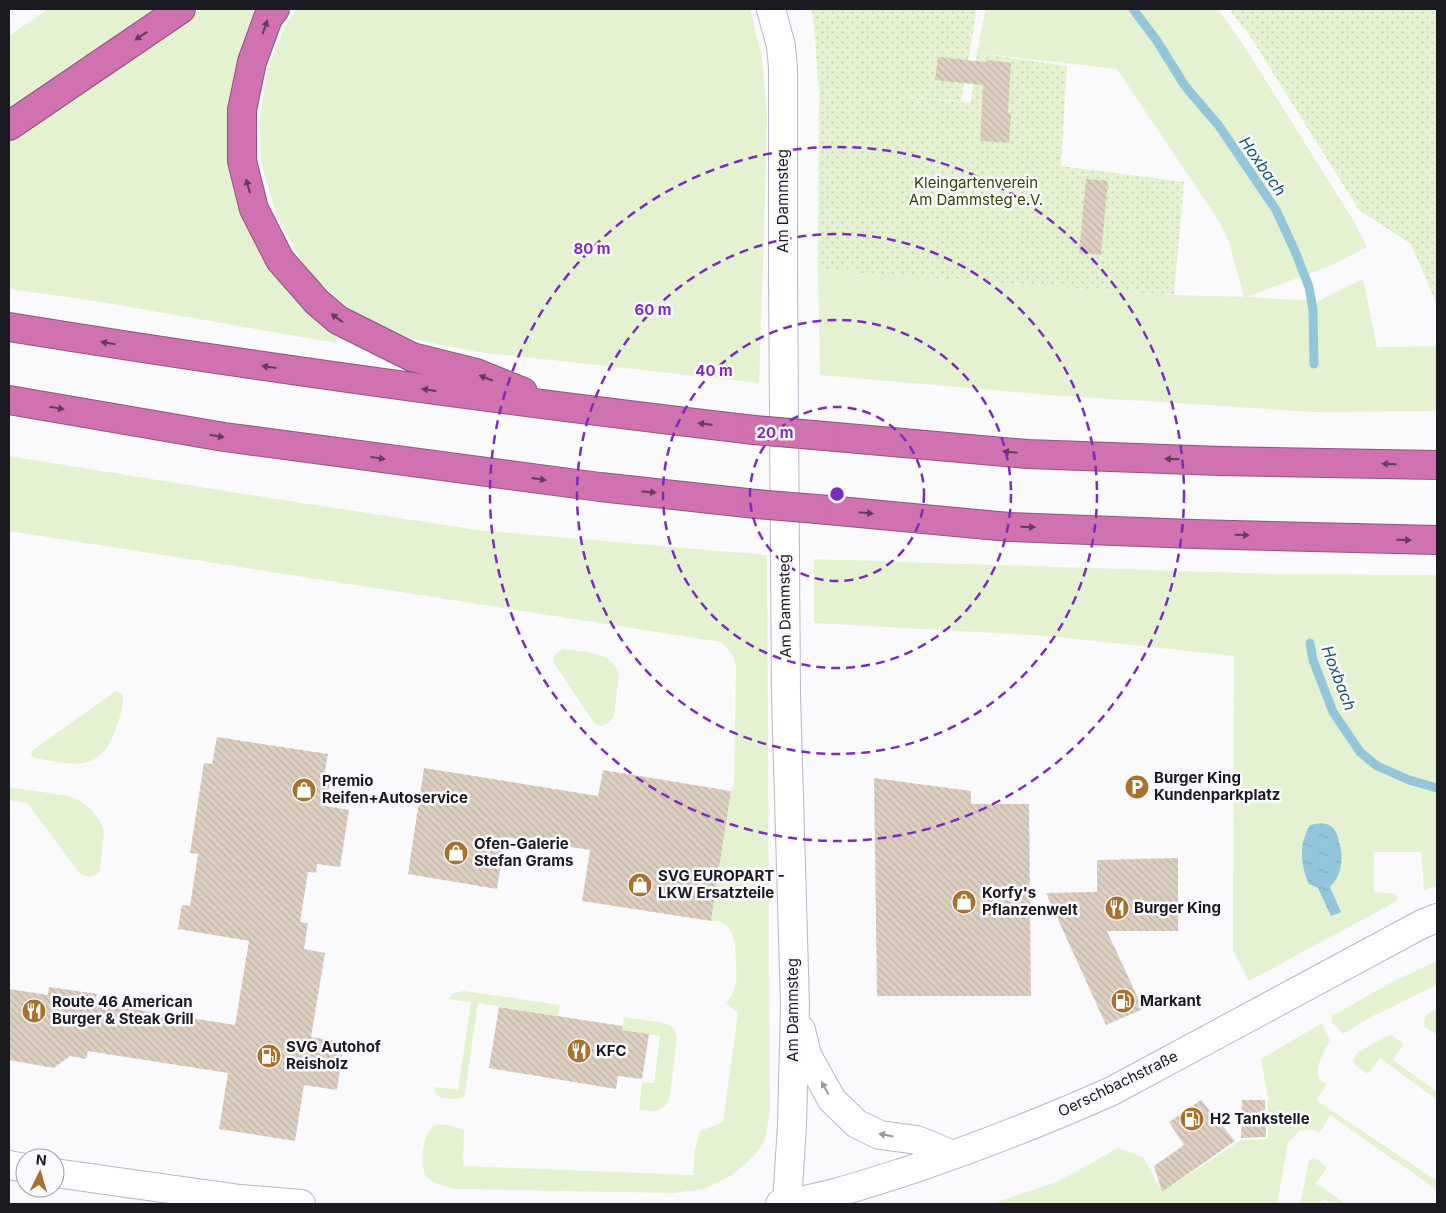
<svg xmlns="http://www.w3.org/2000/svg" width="1446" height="1213" font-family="Inter,sans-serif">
<defs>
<pattern id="garden-dots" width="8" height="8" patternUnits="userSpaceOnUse" patternTransform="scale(1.25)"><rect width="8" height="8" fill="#e4f2d1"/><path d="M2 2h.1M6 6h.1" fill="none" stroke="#c3cfb3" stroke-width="1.8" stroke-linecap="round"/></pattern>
<pattern id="water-ripples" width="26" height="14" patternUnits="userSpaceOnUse" patternTransform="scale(1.25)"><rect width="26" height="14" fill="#94c6db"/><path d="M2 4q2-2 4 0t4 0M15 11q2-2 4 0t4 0" fill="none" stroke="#7faabc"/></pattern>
<pattern id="building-back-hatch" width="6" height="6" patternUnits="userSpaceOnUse" patternTransform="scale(1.25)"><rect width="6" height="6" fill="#ded0c1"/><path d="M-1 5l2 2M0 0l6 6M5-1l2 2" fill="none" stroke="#beb2a6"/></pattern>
</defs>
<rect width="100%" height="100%" fill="#fafafd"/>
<path fill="#e4f2d1" d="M48,9h113l-152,104v-77z
M202,9h65l-17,31 8,206 22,35 26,29 33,26 -3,7 -241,-42 -86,-12v-152z
M297,9h453l12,48 5,58 -3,121 -5,147 -281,-31 -66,-13 -59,-27 -46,-41 -30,-54 -16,-54 -2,-41 9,-56 18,-42z
M987,9h231l28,40 109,174 12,24 -34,18 -87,32 72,4 45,-22 14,68 60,-1v65l-123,1 -265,-17 -229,-20 -2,-105 356,25 70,2 -15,-55 -9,-19 -103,-154 -140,-16 8,-42z
M9,456l229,37 239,37 290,25 3,555 -5,31 -12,16 -21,18 -27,14 -32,4 -219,-4c-9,-3 -21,-5 -28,-13 -7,-9 -3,-45 8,-50 10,-4 20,1 30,4l-1,36 230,9 2,-26 5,-18 23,-9 15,-109 -12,-10c4,-5 7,-9 8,-14 4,-8 2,-18 2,-27 -1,-18 -1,-42 -25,-41l20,-130 3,-8 2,-117 -4,-12 -11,-12 -712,-111z
M814,559l461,15 162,1v310l-13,6 -3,-39h-47v40l23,2v7l-148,80 -16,-31 1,-294 -186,-20 -234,-13z
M564,649c19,3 50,2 55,26l-5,41 -6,8 -6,2 -7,-2 -42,-62c1,-7 4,-11 11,-13z
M116,691l6,3c3,13 -2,22 -6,34 -15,46 -42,37 -81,30l-3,-2 -1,-3 2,-3z
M9,787l60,9 11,5 11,8 9,12 4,10 -4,40c-7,7 -12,6 -20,3l-53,-71 -18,-3z
M1437,961v24l-64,31 -30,18 -11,-12v-6l60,-34z
M465,991l95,14 -2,11 -80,-13 -13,91 -2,4 -9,1 -15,-2 -4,-5v-5l23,3 13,-88 -23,-3c4,-7 9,-7 17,-8z
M1437,1009v26l-12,-8c-3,-11 2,-14 12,-18z
M624,1017l40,6 10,5 3,9 -6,52 -2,11 -6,8 -7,3 -17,-1 3,-28 12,1 6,-47 -38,-6z
M1322,1023l8,18c-5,8 -18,31 -10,39 2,2 5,2 7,4l-11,16 121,81v9l-107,-75 -10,17 -10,-3 -11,2 -11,12 -11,61h-286l68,-23 59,-33 26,10 18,34 79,-52 27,-1v-41l-7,-39z
M1391,1035l13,9 -11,16 44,32v8l-57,-42 -12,16 -12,-8 -3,-5 5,-9 29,-16z
M1312,1158l5,1 10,9 -11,15 30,21h-14l-8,-5 -4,5h-20l9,-43z"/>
<path fill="url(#garden-dots)" d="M811,9h166l-16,92 -72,-5 82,7 6,-50 90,13 -6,100 123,16 -10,113 -356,-25 1,-179 -6,-76z
M1229,9h208v296l-26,-61 -52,-34 -106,-169z"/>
<path fill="url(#water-ripples)" d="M1321,823c4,1 8,1 11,4 4,3 6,9 7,15 5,16 3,33 -9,45l11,25 -10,4 -13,-28 -9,-4c-9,-20 -10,-40 1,-59z"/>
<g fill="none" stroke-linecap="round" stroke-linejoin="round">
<path stroke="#94c6db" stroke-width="9" d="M1133,9l24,32 28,45 34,40 57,84 19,41 14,36 4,23 1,54
M1310,643l3,17 20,52 27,40 17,14 32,14 28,8"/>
</g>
<path fill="url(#building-back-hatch)" d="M938,57l48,5 1,-2 24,3 -3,50h3l-2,30 -29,-2 3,-56 -48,-5z
M1086,179l22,2 -7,74 -22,-2z
M217,737l111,17 -5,28 7,1 -4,23 23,4 -9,57 -23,-3 -1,9 -8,-1 -8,50 8,1 -4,26 21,4 -14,84 33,5 -7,48 -33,-5 -9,56 -76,-12 9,-56 -140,-22 -2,8 -16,-3 -16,12 -45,-8v-71l39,6 1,-8 48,7 -2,9 140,22 14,-84 -71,-12 4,-24 8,1 8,-52 -8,-1 14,-90 8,1z
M424,768l174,28 5,-26 128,21 -20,130 -129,-20 8,-51 -85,-13 -8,52 -89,-15z
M874,778l97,13v13h58l2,192h-154z
M1178,858v73h-71l36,78 -37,16 -60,-132 51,-1v-32z
M499,1007l123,19v4l27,4 -7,45 -24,-3 -2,13 -127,-21z
M1201,1100l34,41 -73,51 -8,-26 30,-21 -15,-23z
M1242,1100h23l1,37 -25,1z"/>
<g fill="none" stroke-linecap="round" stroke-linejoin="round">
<defs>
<path id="secondary" d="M771,9l10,37 2,22v208l3,419 9,311 -3,119 -5,78
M801,1030l6,25 25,45 25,24 23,11 37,5 36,15
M9,1165l16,3
M55,1173l185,26 61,5
M780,1204c46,-6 89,-21 133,-35 67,-23 134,-49 199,-78l310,-167 15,-6"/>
<path id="motorway" d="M275,9l-7,9 -16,44 -10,48v51l12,48 26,51 37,42 21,18 74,37 64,16 47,19
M9,126l172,-117
M9,327c247,40 496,74 745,103
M9,400l215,37 376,50 156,17
M825,436l202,18 194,7 216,4
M817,509l192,18 184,7 244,6"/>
</defs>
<use href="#secondary" stroke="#bab5c7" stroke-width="30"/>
<use href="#motorway" stroke="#91537e" stroke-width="30"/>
<use href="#secondary" stroke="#fff" stroke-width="28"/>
<use href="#motorway" stroke="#d072b0" stroke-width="28"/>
<defs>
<path id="motorway-bridge" d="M754,430l71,6
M756,504l61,5"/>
</defs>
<use href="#motorway-bridge" stroke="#91537e" stroke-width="30" stroke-linecap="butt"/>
<use href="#motorway-bridge" stroke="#d072b0" stroke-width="28"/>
</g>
<defs><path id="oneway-solid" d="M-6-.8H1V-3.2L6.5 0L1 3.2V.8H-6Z" transform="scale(1.25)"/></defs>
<g fill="#643d5a">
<use href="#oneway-solid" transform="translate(265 27) rotate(-70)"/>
<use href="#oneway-solid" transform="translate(141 36) rotate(146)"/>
<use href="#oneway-solid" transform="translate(248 186) rotate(-105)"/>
<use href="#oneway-solid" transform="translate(337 318) rotate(-144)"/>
<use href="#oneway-solid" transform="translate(108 343) rotate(-171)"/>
<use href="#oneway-solid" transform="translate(269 367) rotate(-172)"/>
<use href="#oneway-solid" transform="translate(486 378) rotate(-159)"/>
<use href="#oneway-solid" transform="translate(429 390) rotate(-172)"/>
<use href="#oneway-solid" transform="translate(57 408) rotate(10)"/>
<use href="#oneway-solid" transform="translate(705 424) rotate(-173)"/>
<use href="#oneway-solid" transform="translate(217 436) rotate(10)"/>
<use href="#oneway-solid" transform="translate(1010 452) rotate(-175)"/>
<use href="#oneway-solid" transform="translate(378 458) rotate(8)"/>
<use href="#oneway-solid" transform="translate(1172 459) rotate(-178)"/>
<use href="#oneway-solid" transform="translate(1389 464) rotate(-179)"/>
<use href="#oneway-solid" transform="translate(539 479) rotate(8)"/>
<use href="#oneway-solid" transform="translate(649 492) rotate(6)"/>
<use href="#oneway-solid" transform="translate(866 513) rotate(5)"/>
<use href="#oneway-solid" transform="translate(1028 527) rotate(2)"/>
<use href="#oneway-solid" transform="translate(1242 535) rotate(2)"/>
<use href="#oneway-solid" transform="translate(1404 540) rotate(2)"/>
</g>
<g fill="#99989b">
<use href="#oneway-solid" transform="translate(825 1088) rotate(-119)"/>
<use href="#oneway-solid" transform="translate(886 1135) rotate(-169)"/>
</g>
<g fill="none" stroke="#7b2cbf" stroke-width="2.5" stroke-dasharray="9 6">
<circle cx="837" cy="494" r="87"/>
<circle cx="837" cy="494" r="174"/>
<circle cx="837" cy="494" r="260"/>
<circle cx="837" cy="494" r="347"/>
</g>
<defs>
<symbol id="parking-disc" viewBox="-11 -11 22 22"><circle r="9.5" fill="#a8712d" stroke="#fafafd"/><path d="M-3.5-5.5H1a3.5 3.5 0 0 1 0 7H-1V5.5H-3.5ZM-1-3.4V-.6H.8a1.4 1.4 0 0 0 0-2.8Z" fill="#fff"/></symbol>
<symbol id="shop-disc" viewBox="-11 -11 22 22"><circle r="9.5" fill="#a8712d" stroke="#fafafd"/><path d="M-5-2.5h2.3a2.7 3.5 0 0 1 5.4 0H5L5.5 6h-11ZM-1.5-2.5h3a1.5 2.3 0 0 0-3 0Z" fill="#fff"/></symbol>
<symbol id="restaurant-disc" viewBox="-11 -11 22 22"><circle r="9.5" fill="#a8712d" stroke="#fafafd"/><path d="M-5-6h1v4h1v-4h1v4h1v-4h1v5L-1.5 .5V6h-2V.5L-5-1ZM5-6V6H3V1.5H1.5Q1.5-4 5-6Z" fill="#fff"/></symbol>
<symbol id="fuel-disc" viewBox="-11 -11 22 22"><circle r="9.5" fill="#a8712d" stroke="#fafafd"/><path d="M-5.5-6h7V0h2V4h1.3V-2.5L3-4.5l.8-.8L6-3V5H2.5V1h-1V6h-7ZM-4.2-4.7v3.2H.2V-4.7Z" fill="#fff"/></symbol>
</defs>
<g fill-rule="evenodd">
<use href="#parking-disc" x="1123" y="773" width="28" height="28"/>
<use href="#shop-disc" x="290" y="776" width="28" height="28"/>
<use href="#shop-disc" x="442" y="839" width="28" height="28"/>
<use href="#shop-disc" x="626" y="871" width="28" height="28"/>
<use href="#shop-disc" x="950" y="888" width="28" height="28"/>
<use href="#restaurant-disc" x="1103" y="894" width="28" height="28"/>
<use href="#fuel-disc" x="1109" y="987" width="28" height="28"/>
<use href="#restaurant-disc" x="20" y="997" width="28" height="28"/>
<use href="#restaurant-disc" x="565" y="1037" width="28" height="28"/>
<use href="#fuel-disc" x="255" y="1042" width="28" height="28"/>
<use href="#fuel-disc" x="1178" y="1105" width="28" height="28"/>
</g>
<g text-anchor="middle" stroke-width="5" stroke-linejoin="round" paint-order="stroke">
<g font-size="15" fill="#324503" stroke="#fafafd">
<text x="976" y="188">Kleingartenverein<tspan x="976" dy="17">Am Dammsteg e.V.</tspan></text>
</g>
<g font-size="15" fill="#1c1a21" stroke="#fafafd">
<text transform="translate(783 201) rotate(-90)" y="5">Am Dammsteg</text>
<text transform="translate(785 606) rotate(-91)" y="5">Am Dammsteg</text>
<text transform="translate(793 1010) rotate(-90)" y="5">Am Dammsteg</text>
<text transform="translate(1118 1084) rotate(-26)" y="5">Oerschbachstraße</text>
</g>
<g font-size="15" font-weight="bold" fill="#1c1a21" stroke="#fafafd" text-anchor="start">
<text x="1154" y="783">Burger King<tspan x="1154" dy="17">Kundenparkplatz</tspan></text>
<text x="322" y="786">Premio<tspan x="322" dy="17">Reifen+Autoservice</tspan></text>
<text x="474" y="849">Ofen-Galerie<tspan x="474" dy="17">Stefan Grams</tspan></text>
<text x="658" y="881">SVG EUROPART -<tspan x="658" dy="17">LKW Ersatzteile</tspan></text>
<text x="982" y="898">Korfy's<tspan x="982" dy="17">Pflanzenwelt</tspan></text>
<text x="1134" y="913">Burger King</text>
<text x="1140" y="1006">Markant</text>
<text x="52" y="1007">Route 46 American<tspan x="52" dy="17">Burger &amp; Steak Grill</tspan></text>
<text x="286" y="1052">SVG Autohof<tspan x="286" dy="17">Reisholz</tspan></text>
<text x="596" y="1056">KFC</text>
<text x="1210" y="1124">H2 Tankstelle</text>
</g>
<g font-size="16" font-style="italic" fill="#14566b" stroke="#fafafd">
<text transform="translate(1263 166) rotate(55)" y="6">Hoxbach</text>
<text transform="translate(1339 678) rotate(69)" y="6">Hoxbach</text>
</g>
</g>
<circle cx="837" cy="494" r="8" fill="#7b2cbf" stroke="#fafafd" stroke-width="2.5"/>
<g font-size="15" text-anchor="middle" font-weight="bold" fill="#7b2cbf" stroke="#fafafd" stroke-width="5" stroke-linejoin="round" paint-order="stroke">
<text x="592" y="254">80 m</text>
<text x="653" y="315">60 m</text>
<text x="714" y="376">40 m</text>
<text x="775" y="438">20 m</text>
</g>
<rect width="1446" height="1213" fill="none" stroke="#1c1a21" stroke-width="20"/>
<g transform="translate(40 1173) rotate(5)"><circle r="24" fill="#fafafd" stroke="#a1a0a5"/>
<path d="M0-4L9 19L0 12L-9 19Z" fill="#a8712d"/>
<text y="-8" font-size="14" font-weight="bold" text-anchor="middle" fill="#1c1a21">N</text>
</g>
</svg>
